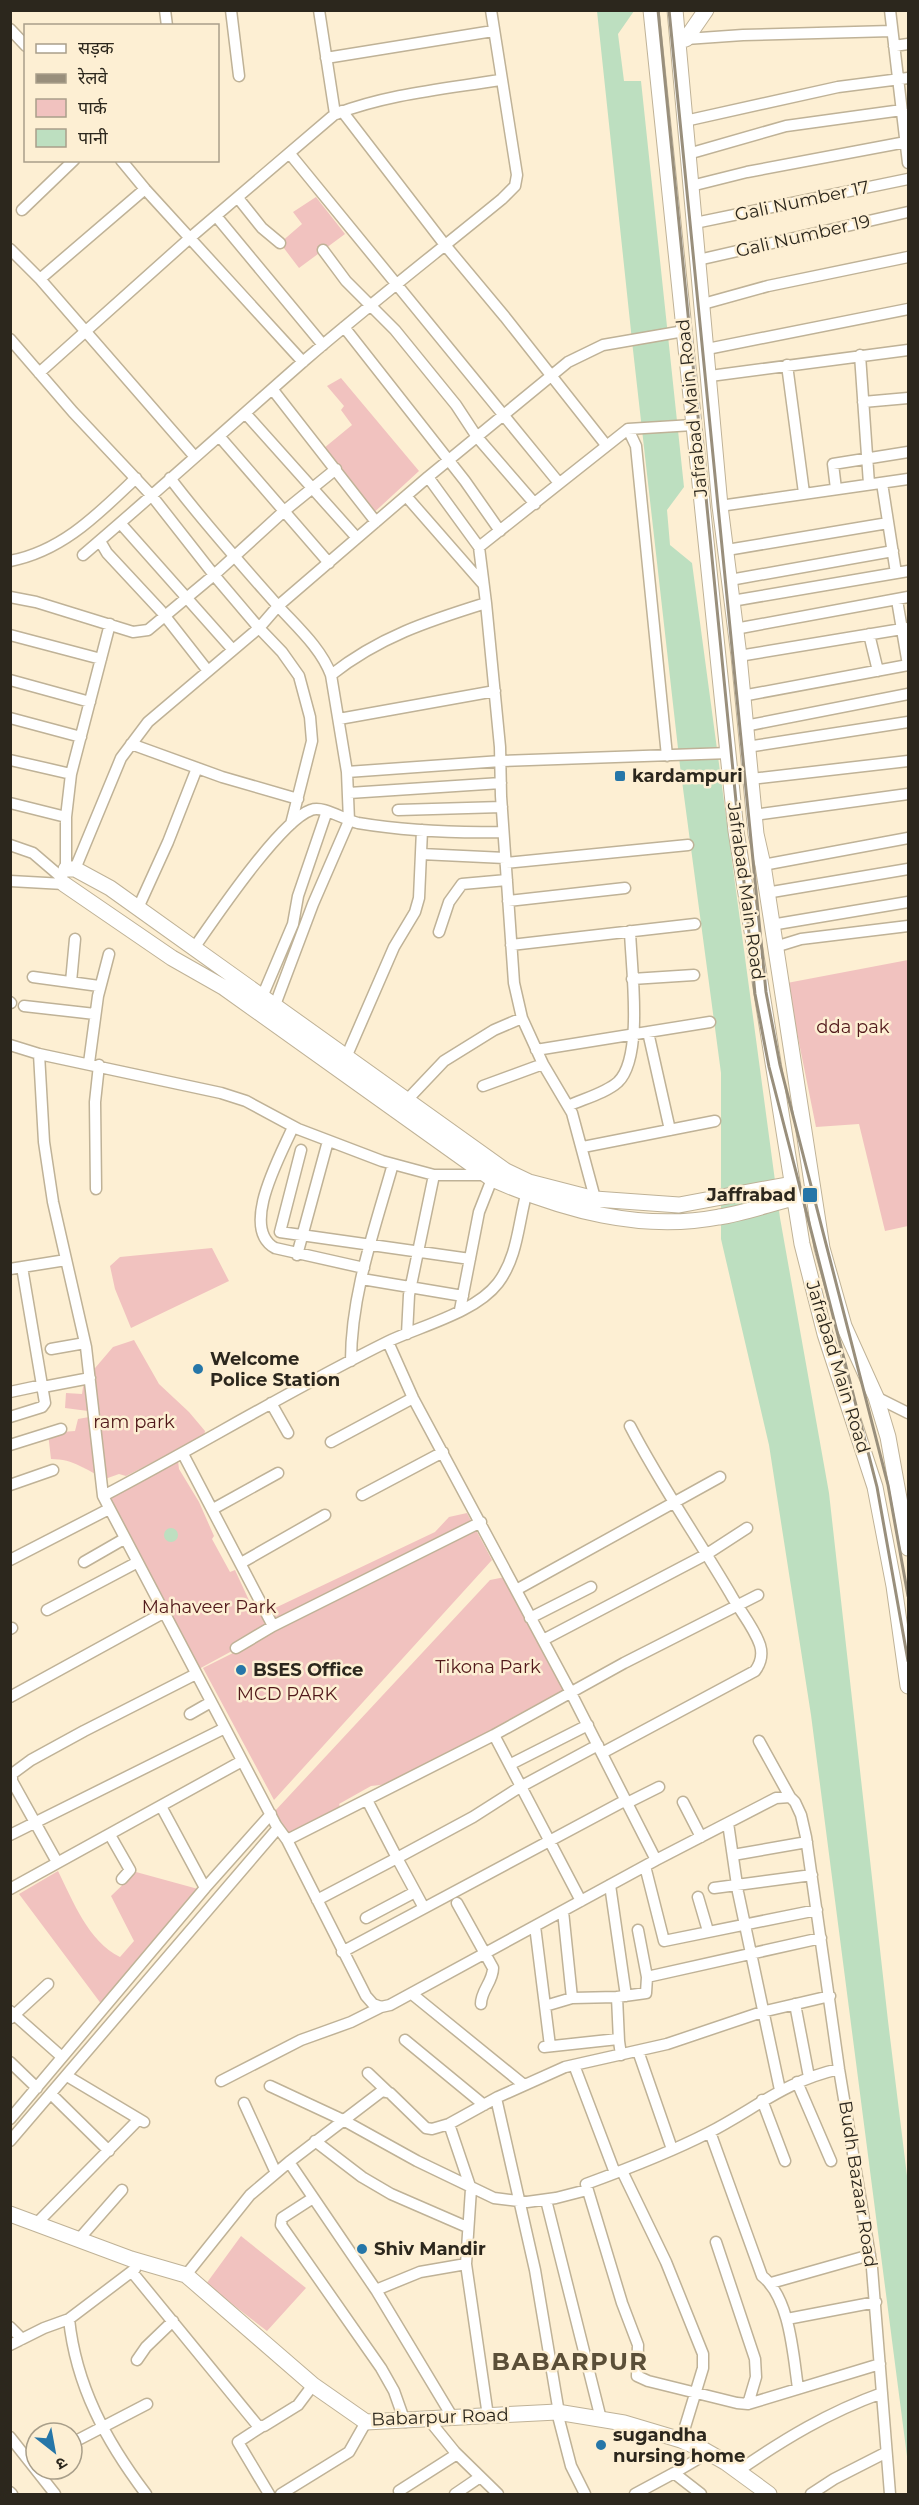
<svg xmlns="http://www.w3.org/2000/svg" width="919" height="2505" font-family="Montserrat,'Noto Sans Devanagari',sans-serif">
<rect width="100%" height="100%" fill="#fdefd3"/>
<path fill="#f1c2bf" d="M316,197l29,37 -46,34 -19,-25 22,-19 -9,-12z
M341,378l78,93 -51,47 -45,-54 -5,-11 34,-28 -11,-15 3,-4 -17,-20z
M908,960v266l-23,5 -26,-107 -43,3 -29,-144z
M212,1248l17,33 -98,47 -16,-39 -5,-23 10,-9z
M134,1340l25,44 30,28 16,19 -1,5 -78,40 -7,-2 -14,5c-19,-9 -31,-20 -54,-20l-3,-26 27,-2 3,-12 11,-2 -1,-6 -23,-3 1,-15 16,1 2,-13 29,-34z
M174,1459l4,2 1,8 20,33 15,34 -2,3 18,33 5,-2 18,39 10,6 5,13 -25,17 -46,25 -91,-174z
M467,1513l25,47 -218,240 -71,-132 64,-32 8,-28 160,-76 14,-15z
M505,1577l61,115 -177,92 -18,2 -32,18 2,5 -45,27 -10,-5 -12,-19 216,-232z
M58,1871c15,30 30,70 62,86l14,-16 -23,-45 25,-24 62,17 -96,116 -83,-111z
M241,2236l65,52 -39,43 -61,-47z"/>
<path fill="#bddfc0" d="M597,11h37l-16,23 6,47h17l43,406 -17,23 3,35 22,18 88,655 49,275 59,528 20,163v280l-97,-749 -42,-270 -48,-206v-166l-41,-307 -47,-416z
M164 1535a7 7 0 1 1 14 0a7 7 0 1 1-14 0Z"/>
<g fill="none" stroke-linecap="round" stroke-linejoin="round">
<defs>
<path id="street" d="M165,10l2,16
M231,10l8,66
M890,10l18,153
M10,29l16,17
M686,39l57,-4 149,-4
M894,46l14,-2
M326,58l167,-27
M342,111l103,134 60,72 101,128
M336,114c52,-20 109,-25 164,-34
M685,121l153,-34 70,-9
M290,154l269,329
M688,154l98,-28 116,-16
M121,160l24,29 158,173
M691,186l56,-14 159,-30
M238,198l24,30 18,15
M22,210l52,-50
M216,216l107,129
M695,223l213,-44
M10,249l30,30 155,178
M323,250l23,31 49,49 61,75 21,32 58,67
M698,260l210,-48
M40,279l105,-90
M703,304l65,-18 140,-29
M344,327l121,154 35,50
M10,339l63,73 79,84 62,79 45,53 23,24 17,24 11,41 2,24 -21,83
M707,349l201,-40
M860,355l9,129
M787,365l17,128
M39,373l152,-136 144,-123 -16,-104
M710,376l198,-26
M273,390l103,132
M863,402l45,-4
M245,413l112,125
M628,429l8,17 31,310
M219,436l110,127
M428,477l51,70 7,56 14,144 1,49 13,187 8,35 21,46 29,49 24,89
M170,478c33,44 71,86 108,128 19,21 43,42 53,69l16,97 2,49 -36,83 -38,101
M882,483l14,90
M836,489l-3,-25 75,-12
M406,496l77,88
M720,506l188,-27
M121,524l112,126
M100,541l7,12 54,58 47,60
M479,547l149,-118 65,-4
M727,550l161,-27
M83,555c75,-64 148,-130 222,-195 64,-55 131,-107 197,-161l13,-13 2,-11 -26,-165
M10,561c53,-10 89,-48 126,-83
M730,580l163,-29
M10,597l26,5 97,30 15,-2 66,-55 69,-63 53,-43
M897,600l11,65
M732,601l176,-30
M735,629l173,-32
M869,634l9,37
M10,635l91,24
M739,656l169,-28
M331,675c48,-38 97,-54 155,-72
M10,680l80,22
M742,696l166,-31
M10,718l71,19
M339,719l156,-28
M745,726l163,-32
M131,744l91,33 76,22
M747,747l161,-25
M10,760l61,14
M347,772l154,-11 228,-8
M751,779l157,-18
M349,793l152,-10
M10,803l56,14
M398,810l104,-3
M754,815l154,-21
M10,845l23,8 28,24
M421,854l84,4
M506,863l182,-18
M763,865l145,-27
M75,869l46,-111 27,-36 111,-94 19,-22 150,-129 140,-115 35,-17 81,-14
M10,881l54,3 -3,-7 5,-8v-52l5,-43 39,-150
M766,893l142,-24
M508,901l117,-13
M138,908l30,-66 29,-74
M771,925l137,-23
M439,932l10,-30 13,-18 45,-4
M511,945l184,-21
M775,947l26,-8 107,-13
M194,948c21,-30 86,-127 117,-138 12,-5 33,10 47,13 48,8 97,10 145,9
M33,977l66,9
M632,979l62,-4
M71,982l4,-43
M262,997l31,-73 5,-28 29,-85
M10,1002l1,1
M24,1006l71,8
M648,1032l22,98
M10,1045l29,9 182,39 25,8 52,28 84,32 52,14h53
M536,1050l174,-28
M39,1054l5,88 9,60 33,145 17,149
M344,1062l50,-115 21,-35 4,-14 3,-68
M89,1063l9,-67 11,-42
M483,1086l60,-22
M407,1100l37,-39 50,-31 28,-12
M568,1106c15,-7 38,-13 50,-24 26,-25 13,-116 12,-151
M293,1127c-12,28 -54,101 -18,121l89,20
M583,1147l132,-26
M301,1150l-21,82 190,27
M528,1188c-10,32 -9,67 -30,95 -23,30 -78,43 -111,59 -97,48 -189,104 -284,154l173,329 11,15 79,156 7,8 8,3 9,-2 266,-145 120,-62 14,-1 5,5 6,13 5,22 33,232 33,199 18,226
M96,1189l-1,-87 4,-37
M297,1255l31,-114
M10,1269l56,-9
M362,1279l101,17
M460,1310l19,-98 13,-33
M407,1334l2,-39 25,-120
M388,1342l25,56 156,291 87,171
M51,1349l34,-6
M351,1361c0,-67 24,-133 42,-197
M43,1387l47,-9
M10,1392l33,-7
M876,1397l32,16
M271,1403l17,30
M10,1417l32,-10 3,-4 -23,-136
M331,1442l82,-44
M10,1445l51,-16
M183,1454l90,172
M10,1485l43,-15
M362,1495l81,-43
M213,1509l65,-36
M10,1560l99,-51
M84,1562l40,-23
M241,1563l84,-48
M516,1590l204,-113
M47,1610l89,-47
M530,1618l61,-31
M10,1629l2,-1
M543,1640l164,-86 40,-26
M236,1648l37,-22 208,-104
M10,1697l153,-84
M190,1714l21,-12
M494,1735l87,166
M759,1741l31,56
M602,1753l153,-82c6,-8 8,-16 5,-26 -6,-18 -21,-35 -30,-52 -33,-56 -70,-109 -100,-167
M511,1764l77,-39
M683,1802l18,35
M627,1803l32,-16
M162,1808l43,80
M728,1823l10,69 42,198
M10,1835l215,-107
M110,1835l20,35 -8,9
M287,1840l207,-105 130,-72 134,-68
M733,1855l74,-13
M57,1862l-45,-81v-7l19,-14 53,-29 112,-57
M645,1866l19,75 153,-31
M610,1885l16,111
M714,1888l98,-13
M10,1889l232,-128
M698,1897l10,34
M317,1900l80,-42 -30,-58
M457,1903l36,65c0,14 -12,22 -12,36
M424,1908l-27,-50 76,-41 47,-30 78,-42
M563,1911l9,87
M366,1918l49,-26
M535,1926l15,120
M638,1930l9,47
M342,1952l284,-152
M412,1994l112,91
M795,2004l14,73
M545,2006l27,-8 45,-1
M10,2011l52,46
M11,2018l37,-34
M405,2040l79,65
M544,2047l74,-8
M638,2051l34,98
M621,2055l-2,-14 -2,-44 29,-4 1,-16 174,-39
M10,2062l27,26
M574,2065l41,108
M839,2069c-54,12 -84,40 -131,64 -39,20 -81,36 -122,51l36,119 16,42 -1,31 11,5 89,22 11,1 132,-40
M368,2073l20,19
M67,2076l77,46
M221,2081l80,-41 50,-18 30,-15
M797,2082l34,79
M270,2086l73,34 74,41 77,37 33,4 29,-4 31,-8
M51,2094l58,57
M496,2098l39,172 24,143
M762,2100l23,61
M244,2103l32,70
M10,2119l195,-231 66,-74
M449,2124l22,65 -5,75 22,152
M710,2132l52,144c28,22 31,78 36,112
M10,2141l268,-313
M315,2141l47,36 29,17 76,33
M289,2162l87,128 77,128
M622,2171l44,91 37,92v14l-22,72
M313,2198l-31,20 -1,7 100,143 13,23 11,31
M546,2200l55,219
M37,2223l102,-104
M79,2239l43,-49
M716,2242l39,117 1,18 -8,27
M132,2272l126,154h6l34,-21 15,-20
M186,2275l64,-80 39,-33 93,-71 8,2 36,35 6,1 17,-5 49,-27 67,-30 102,-23 95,-32 68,-16
M771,2283l99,-28
M376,2290l44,-18 46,-8
M69,2319c7,67 37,122 77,175
M787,2319l89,-17
M10,2327l12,12
M10,2345l34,-17 25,-9 66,-50
M137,2360l9,-13 27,-26
M557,2412l14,54 14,28
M429,2420l26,32 43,42
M261,2427l-23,15 31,52
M10,2437l45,57
M72,2443l75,-39
M738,2471c46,-32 91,-59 144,-78
M399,2491l58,-37
M10,2492l2,2
M281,2494l68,-42 17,-30
M455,2494l25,-17
M635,2494l39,-21
M701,2494l-27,-21 34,-20
M811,2494l23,-15 51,-26"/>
<path id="secondary" d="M651,10l85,821 66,413 23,90 50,153 19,99 14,100
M675,10l45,496 19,150 17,178 7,31 59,383 22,78 32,71 12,40 20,111
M678,40l8,-1 20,-29
M66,869h9l35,19 396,283 23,11 66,17 84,6 113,-21
M64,884l108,74 51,29 269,192c71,31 149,53 227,38 25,-4 50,-13 75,-19
M10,2214l121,45 55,16 127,110 53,37 191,-10 67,11 57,17 23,10 21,12 44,32"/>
</defs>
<use href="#street" stroke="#bfb297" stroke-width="13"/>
<use href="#secondary" stroke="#bfb297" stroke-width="17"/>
<use href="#street" stroke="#fff" stroke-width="10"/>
<use href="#secondary" stroke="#fff" stroke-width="15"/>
<path stroke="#998f7c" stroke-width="3" d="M658,10l97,984 14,73 108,420 31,174
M669,10l97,982 14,73 108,420 20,111"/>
</g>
<g fill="#2676a8" stroke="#fdefd3" stroke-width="2">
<rect x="614" y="770" width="12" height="12" rx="3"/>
<rect x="802" y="1187" width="16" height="16" rx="3"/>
<circle cx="198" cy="1369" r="6"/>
<circle cx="241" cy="1670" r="6"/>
<circle cx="362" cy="2249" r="6"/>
<circle cx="601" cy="2445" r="6"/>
</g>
<g text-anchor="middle" stroke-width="5" stroke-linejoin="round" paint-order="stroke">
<g font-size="18" fill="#2c271d" stroke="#fdefd3">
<text transform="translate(802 201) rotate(-12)" y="6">Gali Number 17</text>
<text transform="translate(803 236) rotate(-13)" y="6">Gali Number 19</text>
<text transform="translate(692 408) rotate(-96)" y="6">Jafrabad Main Road</text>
<text transform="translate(746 891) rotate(82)" y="6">Jafrabad Main Road</text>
<text transform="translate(838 1367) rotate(73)" y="6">Jafrabad Main Road</text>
<text transform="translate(858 2184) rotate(81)" y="6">Budh Bazaar Road</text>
<text transform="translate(440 2417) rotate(-2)" y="6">Babarpur Road</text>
</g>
<g font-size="18" font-weight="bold" fill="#2c271d" stroke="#fdefd3" text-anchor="start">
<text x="632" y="782">kardampuri</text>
<text x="796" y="1201" text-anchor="end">Jaffrabad</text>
<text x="210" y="1365">Welcome<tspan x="210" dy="21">Police Station</tspan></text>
<text x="253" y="1676">BSES Office</text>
<text x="374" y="2255">Shiv Mandir</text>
<text x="613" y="2441">sugandha<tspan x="613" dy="21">nursing home</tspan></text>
</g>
<g font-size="18" fill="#51181a" stroke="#fdefd3">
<text x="853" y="1033">dda pak</text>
<text x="134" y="1428">ram park</text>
<text x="209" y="1613">Mahaveer Park</text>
<text x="488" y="1673">Tikona Park</text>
<text x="287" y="1700">MCD PARK</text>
</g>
<g font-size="24" font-weight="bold" letter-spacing="1.5" fill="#5b4f38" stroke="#fdefd3">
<text x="570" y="2370">BABARPUR</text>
</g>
</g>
<rect width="919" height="2505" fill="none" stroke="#2c271d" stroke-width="24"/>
<rect x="24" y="24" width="195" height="138" fill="#fdefd3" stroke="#a99f8a" stroke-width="1.5"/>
<rect x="36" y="44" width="30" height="9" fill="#ffffff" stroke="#a99f8a" stroke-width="1.5"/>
<text x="78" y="54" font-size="18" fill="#2c271d">सड़क</text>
<rect x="36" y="74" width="30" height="9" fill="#998f7c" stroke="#a99f8a" stroke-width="1.5"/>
<text x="78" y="84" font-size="18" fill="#2c271d">रेलवे</text>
<rect x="36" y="99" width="30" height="18" fill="#f1c2bf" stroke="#a99f8a" stroke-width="1.5"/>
<text x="78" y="114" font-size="18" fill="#2c271d">पार्क</text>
<rect x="36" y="129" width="30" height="18" fill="#bddfc0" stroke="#a99f8a" stroke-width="1.5"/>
<text x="78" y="144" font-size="18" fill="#2c271d">पानी</text>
<g transform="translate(54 2451) rotate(149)"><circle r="28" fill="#fdefd3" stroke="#a99f8a" stroke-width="1.5"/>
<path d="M0-4.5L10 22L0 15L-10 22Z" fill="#2676a8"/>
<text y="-9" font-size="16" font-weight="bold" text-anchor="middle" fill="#2c271d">उ</text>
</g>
</svg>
